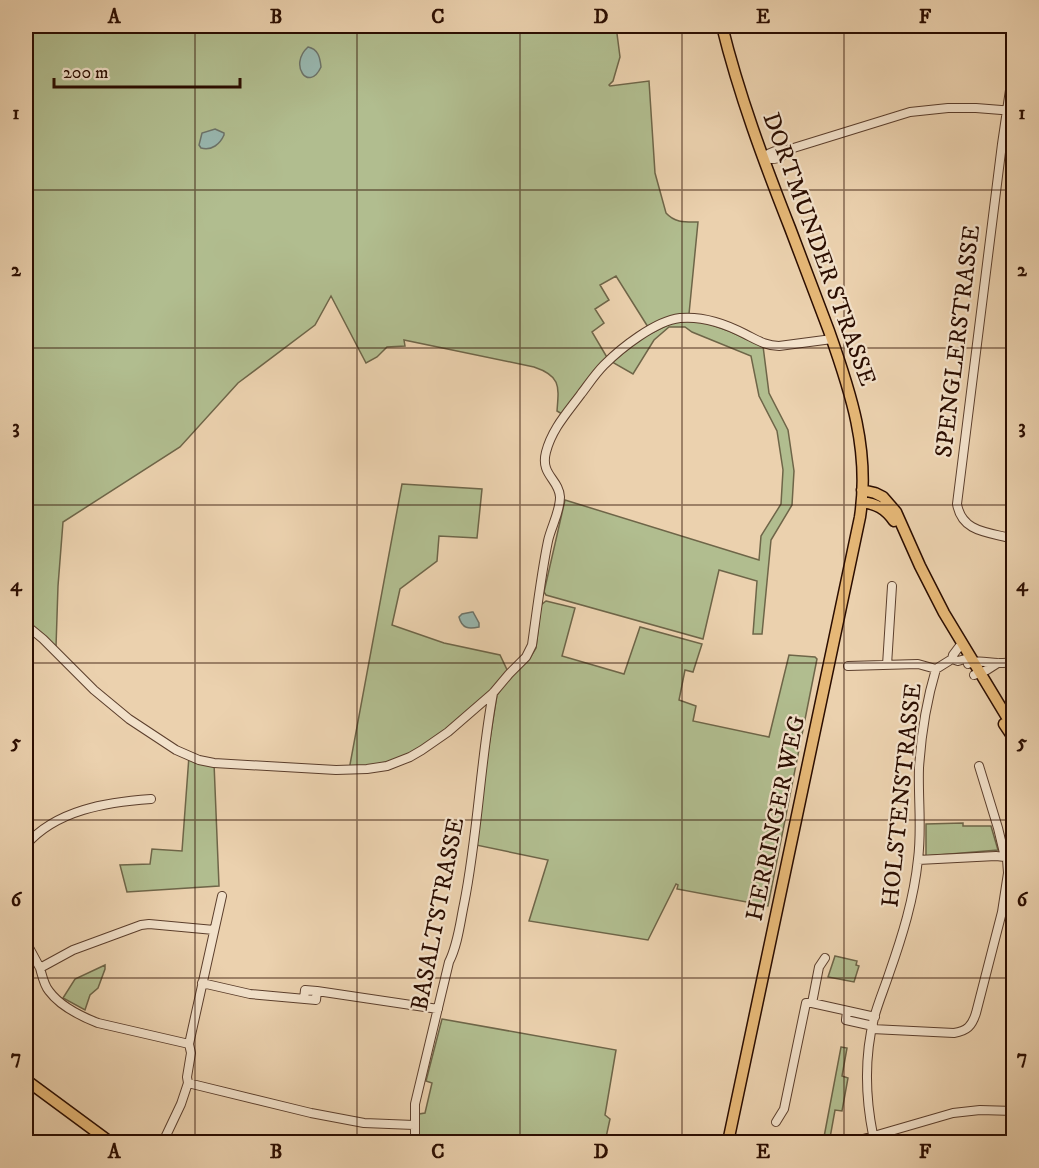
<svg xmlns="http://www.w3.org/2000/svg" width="1039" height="1168" font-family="'IM FELL DW Pica',serif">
<rect width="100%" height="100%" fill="#ebd1ae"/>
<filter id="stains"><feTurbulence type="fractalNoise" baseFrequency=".00333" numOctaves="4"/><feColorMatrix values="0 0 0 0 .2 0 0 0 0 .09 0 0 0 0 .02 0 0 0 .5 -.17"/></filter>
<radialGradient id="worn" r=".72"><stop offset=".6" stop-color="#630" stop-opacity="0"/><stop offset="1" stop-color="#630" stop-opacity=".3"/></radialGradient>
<path fill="#b1bd8f" stroke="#6e6548" stroke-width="1.5" d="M26,26h590l4,31 -7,24 -4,4 1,1 39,-5 6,92 11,40c9,10 19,9 32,9l-9,92 -41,13 -32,-51 -16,9 9,15 -14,9 9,14 -12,9 16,27 -46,55 -5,-3c2,-25 4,-35 -23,-44l-130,-27 1,6 -18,1 -10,10 -11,6 -35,-67 -16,29 -77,58 -58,64 -117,75 -5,64 -2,61 -30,-26z
M675,321h26l28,10 34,15 6,47 19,37 6,41 -2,34 -21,35 -9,94h-9l4,-53 -38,-11 -16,69 -157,-44 -2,-3 21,-92 194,60 2,-24 20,-32 2,-34 -6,-39 -18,-35 -8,-40 -59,-24 -7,-5h-16l-15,13 -21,34 -21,-12 30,-24z
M402,484l80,5 -5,49 -38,-2 -2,25 -37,28 -8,36 52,18 56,12 9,19 -16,19 -83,64 -61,13z
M546,601l29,7 -13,48 62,18 16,-47 62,17 -9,28 -8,-2 -6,30 17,6 -3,15 76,16 20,-82 26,2 2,2 -49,247 -91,-17 1,-4 -2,-1 -28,56 -119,-19 19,-61 -72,-15 7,-62 14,-88 13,-19 20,-18 6,-10 5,-43z
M189,756l25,7 5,123 -92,6 -7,-27 30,-1 2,-15 30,2z
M963,823v3h28l7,24 -72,6v-32z
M835,956l22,5 -1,4 3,1 -5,16 -26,-5z
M105,965v4l-7,19 -8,7 -5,15 -22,-12 12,-19z
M442,1019l174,31 -11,65 5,4 -5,23h-156l-30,-5v-23l6,-1 7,-30 -6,-2z
M841,1047l6,1 -5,28 6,2 -6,33 -7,-1 -5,28 -6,-1z"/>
<path fill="#98b7af" stroke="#6c7369" stroke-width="1.5" d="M308,47c10,2 12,10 13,20 -12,26 -33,-2 -13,-20z
M215,129l9,4v2c-4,9 -12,16 -23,13l-2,-3 3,-12z
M472,612h1l6,11v4c-10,2 -17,2 -20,-10l3,-3z"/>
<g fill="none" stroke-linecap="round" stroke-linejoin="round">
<defs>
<path id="minor" d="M1014,63l-12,81 -45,360c5,29 32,28 57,35
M763,158c8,-7 14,-8 24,-8l123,-38 38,-4h28l38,3
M763,158c10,2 18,2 24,-8
M26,625l17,14 51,51 35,29 47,31 23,10 15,3 122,7 31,-1 20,-3 23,-9 12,-7 26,-18 45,-39 16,-19 17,-17 6,-12c5,-35 9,-70 16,-104 3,-14 12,-29 12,-44 -1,-18 -20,-22 -14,-45 6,-23 21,-39 35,-58 7,-9 14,-20 23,-29 17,-17 51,-44 76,-47 22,-2 46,6 65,16 12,6 21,12 34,12l53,-7
M952,659l6,2 7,-2
M968,664c10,-5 20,-1 30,-1 5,0 10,0 16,-1
M887,665l5,-79
M848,666l70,-2 18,5 16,-10 1,-4 6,-8
M974,675l13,-5 11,-7
M979,766l19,62 7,29
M26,845c30,-35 81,-43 125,-46
M26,942l14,26
M202,983l48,11 66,6 1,-9 121,18
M304,999l1,-9 12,1
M812,1003l7,-36 6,-9
M847,1011l-1,9 27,6
M872,1029l82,4c13,-2 18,-7 22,-20l26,-101 6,-39 -1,-14 -2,-2 -9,-1 -78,4
M189,1044l-91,-21c-18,-7 -38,-17 -49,-32 -5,-6 -7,-16 -9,-23l33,-18 68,-25 8,-1 65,6
M188,1083l123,30 53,10 50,2
M26,1092l6,-7
M776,1122l8,-13 22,-106h6l63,14
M873,1135c-8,-40 -9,-77 1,-117 4,-15 10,-29 15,-44 13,-37 25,-75 29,-115 4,-30 0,-60 1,-91 2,-31 8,-69 17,-99
M163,1142l18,-38 7,-21 -1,-6 4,-24 -2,-9 33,-148
M415,1142v-38l34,-142c9,-18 11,-39 15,-58 14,-70 16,-141 29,-211
M853,1142l100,-29 27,-3 34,1"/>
<path id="major" d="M722,26c17,69 42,136 68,202 13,34 26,69 39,103 22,62 41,119 31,186l-132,625
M862,490l13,3 8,4 13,15 24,54 24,47 70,116
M862,502c14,2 23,6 32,19
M1004,724l10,15
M26,1080l84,62"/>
</defs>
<use href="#minor" stroke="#5b3e2c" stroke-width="10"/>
<use href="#major" stroke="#2b0d00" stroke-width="13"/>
<use href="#minor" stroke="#f2e1ca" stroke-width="8"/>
<use href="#major" stroke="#e6b877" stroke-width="10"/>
</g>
<path fill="none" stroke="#2b0d00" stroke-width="1.5" stroke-opacity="0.55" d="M195,26v1116M357,26v1116M520,26v1116M682,26v1116M844,26v1116M26,190h988M26,348h988M26,505h988M26,663h988M26,820h988M26,978h988"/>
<g text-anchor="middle" stroke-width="4.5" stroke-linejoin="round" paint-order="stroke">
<g font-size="24" fill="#2b0d00" stroke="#f2e1ca">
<text transform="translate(820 249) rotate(70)" y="8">DORTMUNDER STRASSE</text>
<text transform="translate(957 341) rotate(-83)" y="8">SPENGLERSTRASSE</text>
<text transform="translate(901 795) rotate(-84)" y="8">HOLSTENSTRASSE</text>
<text transform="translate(775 818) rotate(-78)" y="8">HERRINGER WEG</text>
<text transform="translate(437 914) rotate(-79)" y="8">BASALTSTRASSE</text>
</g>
</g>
<rect width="1039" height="1168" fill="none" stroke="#ebd1ae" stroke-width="66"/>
<path d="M54 78v9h186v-9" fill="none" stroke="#2b0d00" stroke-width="3"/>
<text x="63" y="78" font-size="18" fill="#2b0d00" stroke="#f2e1ca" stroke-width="4.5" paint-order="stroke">200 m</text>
<rect x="33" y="33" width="973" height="1102" fill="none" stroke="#2b0d00" stroke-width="2"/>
<g font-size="20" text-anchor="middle" font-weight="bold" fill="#2b0d00">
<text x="114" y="23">A</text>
<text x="276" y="23">B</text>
<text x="438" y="23">C</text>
<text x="601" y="23">D</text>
<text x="763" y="23">E</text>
<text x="925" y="23">F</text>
<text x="16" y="119">1</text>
<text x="1022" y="119">1</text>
<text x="16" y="276">2</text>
<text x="1022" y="276">2</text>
<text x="16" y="433">3</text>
<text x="1022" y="433">3</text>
<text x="16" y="591">4</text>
<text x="1022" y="591">4</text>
<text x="16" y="748">5</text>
<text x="1022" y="748">5</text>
<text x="16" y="906">6</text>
<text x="1022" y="906">6</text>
<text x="16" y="1063">7</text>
<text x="1022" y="1063">7</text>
<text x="114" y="1158">A</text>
<text x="276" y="1158">B</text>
<text x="438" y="1158">C</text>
<text x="601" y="1158">D</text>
<text x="763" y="1158">E</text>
<text x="925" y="1158">F</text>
</g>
<rect width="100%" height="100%" filter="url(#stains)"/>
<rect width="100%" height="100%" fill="url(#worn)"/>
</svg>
